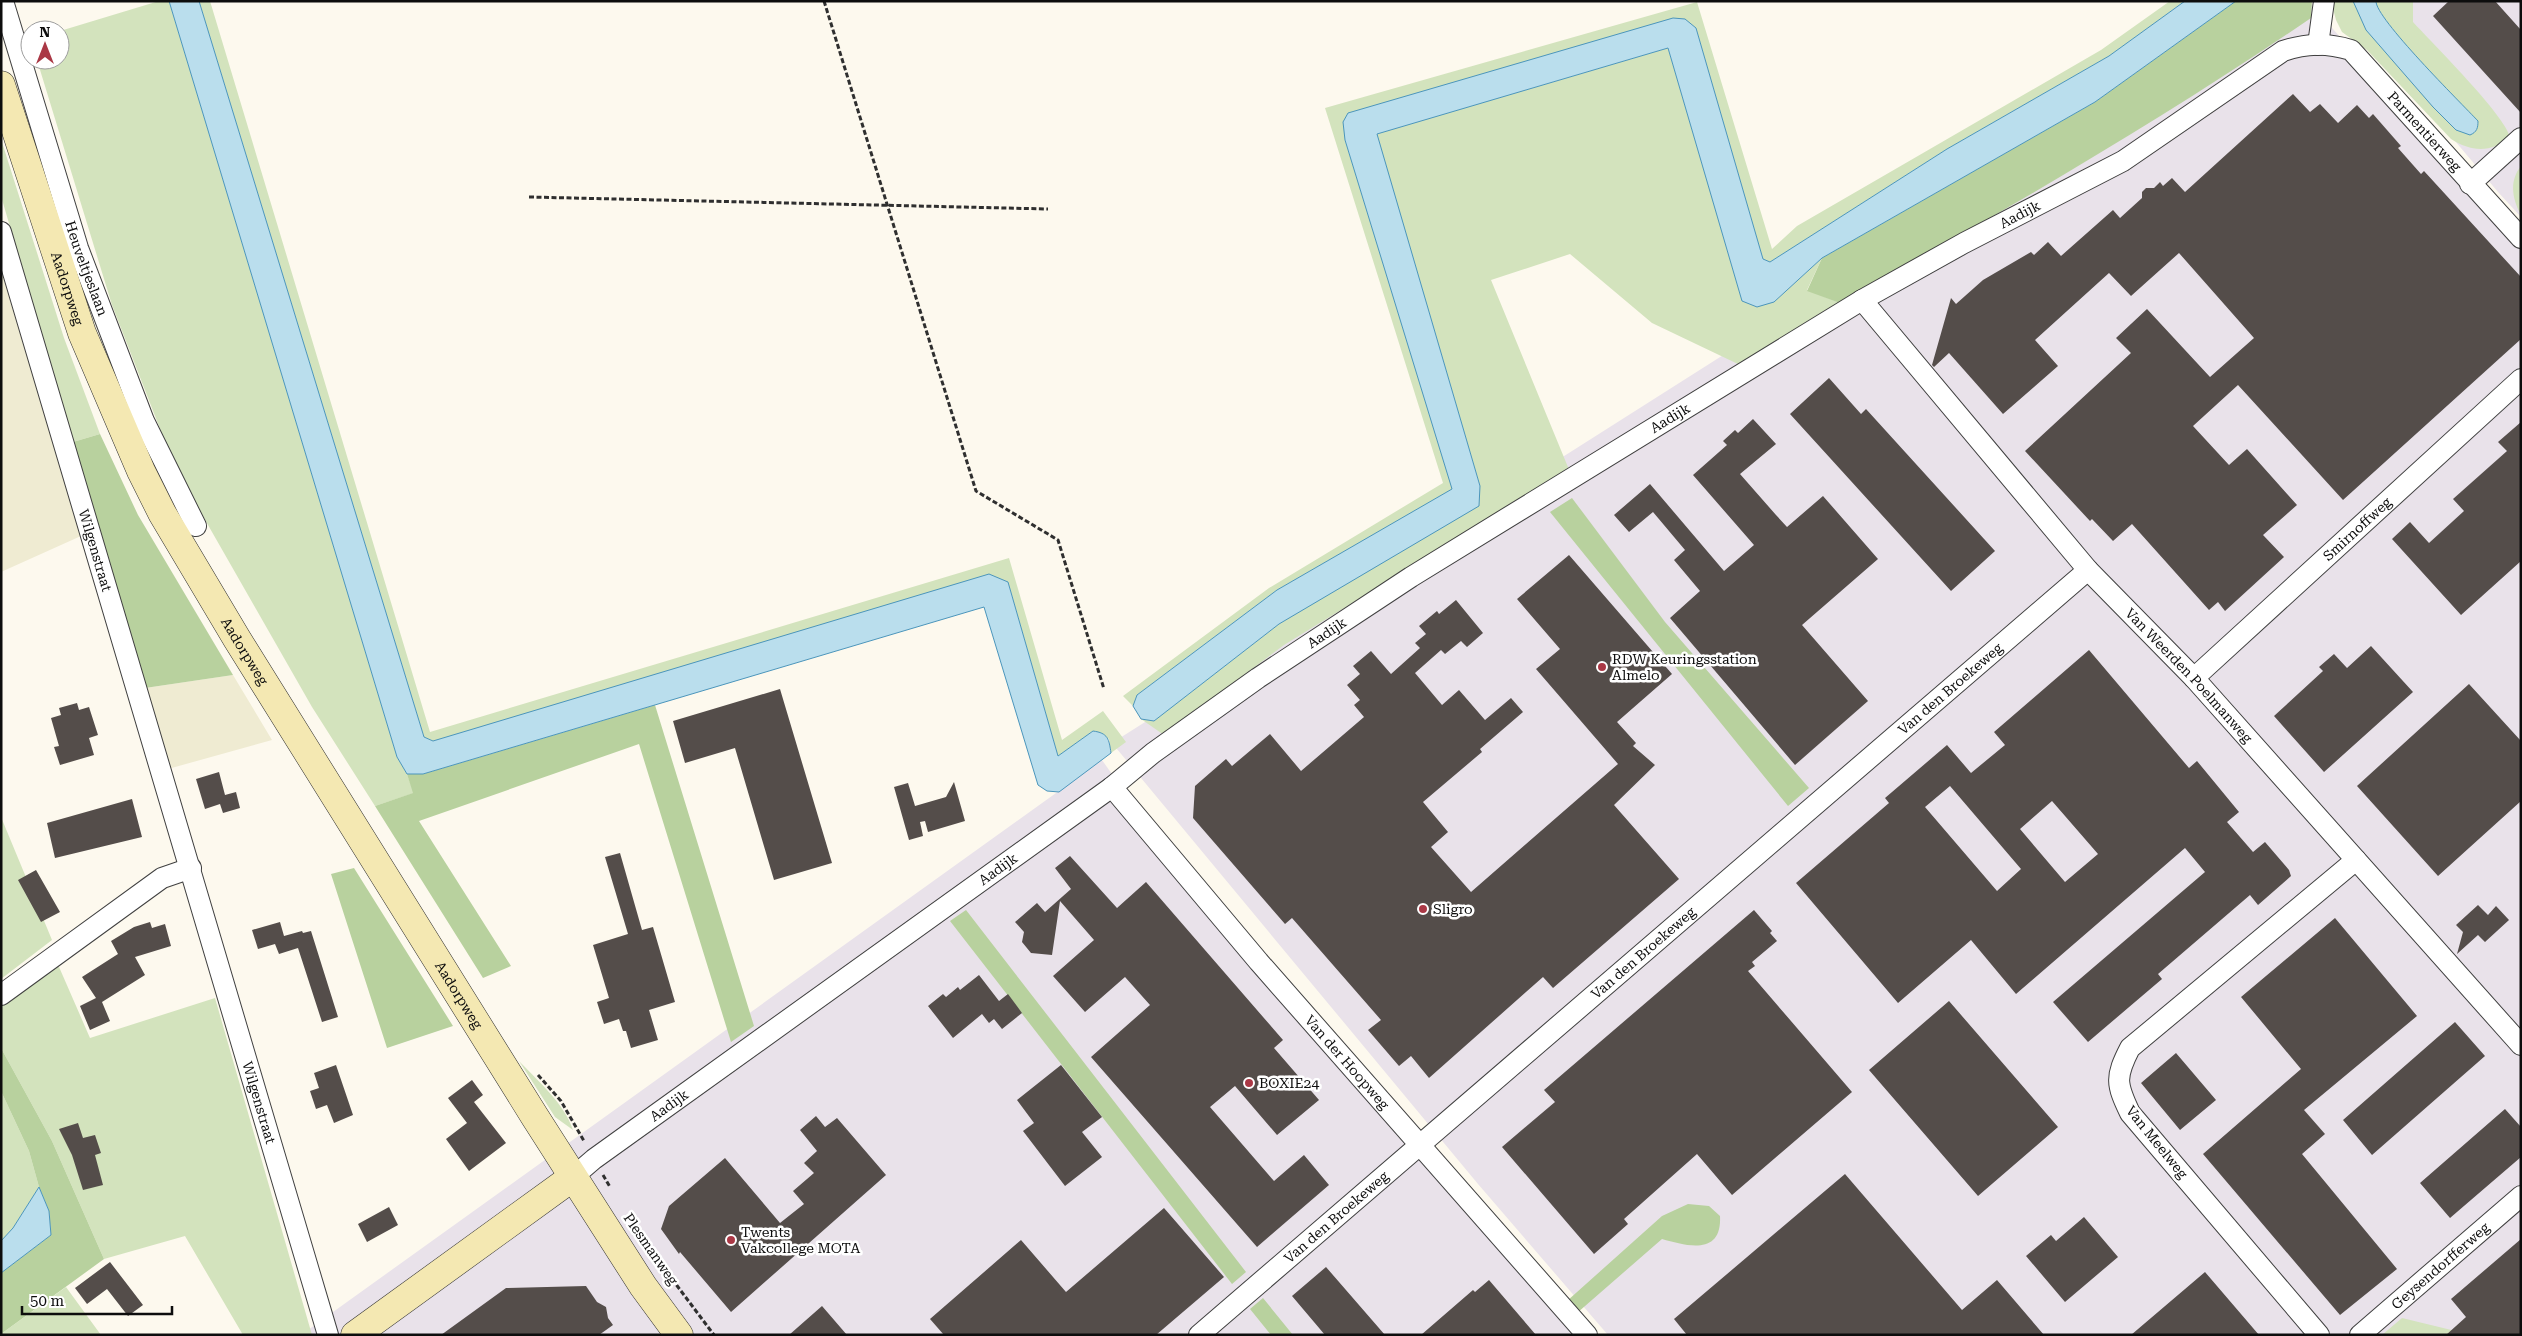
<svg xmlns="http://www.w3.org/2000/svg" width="2522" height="1336" font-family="'Roboto Serif',serif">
<rect width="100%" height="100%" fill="#fdf9ee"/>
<path fill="#e9e2ea" d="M2281,1h27l213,239v1095h-913l-130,-151 -366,-441z
M2337,1h184v216l-23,-25z
M1102,760l48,68 427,507h-1276z"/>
<path fill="#efebd2" d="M1,270l80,266 -80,36z
M233,675l39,65 -104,29 -23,-81z"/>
<path fill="#d3e3bd" d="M159,1h10l228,756 10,17 7,19 -39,13 -63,-99 -124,-217 -19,-38 -57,-147 -75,-245h23v-29z
M199,1h11l220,731 579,-174 53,182 41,-29 23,31 -15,11 -2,-14 -16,-8 -35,25 -50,-174 -575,159 -9,-4z
M2170,1h15l-76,55 -162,93 -177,113 -7,-2 -67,-232 -351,112 108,349 -176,101 -140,105 -4,11 -10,-10 146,-108 174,-105 -118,-375 372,-106 75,247 25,-23 304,-176z
M2331,1h82v21c20,22 91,92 97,115 -18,16 -39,15 -59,2l-84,-89 -25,-18 -6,-12z
M1668,48l74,252 32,2 48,-44 -15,32 33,13 -100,62 -88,-42 -82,-69 -79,26 79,192 -63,36 -223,137 -120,90 -23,-16 13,2 125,-97 201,-138 -104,-352z
M1,139l63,199 36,96 -27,8 -72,-246z
M2521,166v49c-9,-16 -12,-34 0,-49z
M1,817l51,123 -51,39z
M56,960l34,78 125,-40 97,337h-69l-58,-99 -81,23 -52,-118 -51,-93v-42z
M519,1061c19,20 45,42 54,69l-18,-13z
M1,1091l28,60 10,36 -26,41 -12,13z
M66,1287l35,48h-100v-1z
M2402,1318l70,17h-90z"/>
<path fill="#b8d19e" d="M2236,1h76l-1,17c-152,104 -310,195 -471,285l-33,-12 15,-33 273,-156z
M100,434l38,81 95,160 -88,13 -72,-246z
M1572,498l93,124 144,166 -21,18 -238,-294z
M655,705l99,321 -23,16 -92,-298 -220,77 92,145 -28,12 -108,-172 38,-13 -6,-19h16z
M354,868l99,158 -66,22 -56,-174z
M966,910l280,362 -14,12 -282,-363z
M1,1048l51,93 52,118 -103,75v-61l50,-38 -2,-24 -10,-24 -10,-36 -28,-60z
M1688,1204l21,2 11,10c2,40 -33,30 -58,23l-85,74 -10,-12 95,-85z
M1263,1298l30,37h-22l-21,-26z"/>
<path fill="#badeed" stroke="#4b95bb" d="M169,1h30l225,736 9,4 556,-167 19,8 50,174 35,-25c15,2 16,8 18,22l-52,39 -12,-1 -9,-6 -54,-178 -561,167h-16l-10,-17z
M2185,1h51l-141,101 -273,156 -48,44 -17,5 -15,-6 -74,-253 -291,86 103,352 -1,20 -200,118 -125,97 -13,-2 -8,-13 4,-11 140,-105 175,-101 -107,-349 -2,-18 5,-9 325,-95 12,1 11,9 67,231 7,3 177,-113 162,-93z
M2353,1h23c-1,17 85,102 102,120 0,7 -1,11 -8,14l-14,-5 -23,-23 -67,-77z
M39,1187l10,24 2,24 -50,38v-32l12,-13z"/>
<path fill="#544d4a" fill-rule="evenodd" d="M2449,1h46l26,29v83l-88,-97z
M2293,94l17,18 10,-8 18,19 19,-18 12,13 4,-4 28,32 -3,2 23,26 3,-3 97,106v62l-178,161 -105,-115 -45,41 36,39 18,-16 50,56 -34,30 21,22 -59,54 -7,-9 -9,8 -77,-86 -19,17 -21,-22 -2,2 -65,-70 106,-98 -15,-15 31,-29 63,68 44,-39 -75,-85 -48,43 -22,-23 -74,67 23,26 -55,48 -54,-61 -15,14 -2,-2 19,-67 5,6 27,-24 48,-28 3,3 14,-13 13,14 52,-46 7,8 22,-20v-6l4,-4h8l6,-6 3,4 9,-8 13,14z
M1829,378l32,36 5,-5 129,142 -44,40 -161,-177z
M1753,419l23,25 -36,30 36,41 11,12 36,-31 55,63 -76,66 66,76 -73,64 -125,-147 30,-27 -26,-31 11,-10 -32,-38 -24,20 -15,-17 36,-31 74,87 30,-26 -61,-70 34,-30 -4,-4 12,-11 3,3z
M2521,422v139l-60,54 -69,-76 18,-17 19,21 35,-32 -11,-12 54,-48 -9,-9z
M1569,555l103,119 -55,48 19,21 -3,3 22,19 -41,40 65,74 -126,109 -10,-11 -114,101 -18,-22 -12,10 -31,-36 13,-10 -89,-102 -7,6 -92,-106 2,-32 31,-27 6,7 38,-32 31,37 63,-54 -10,-12 6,-5 -13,-15 13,-11 -7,-8 18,-15 20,23 29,-26 -5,-5 11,-9 -7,-8 18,-15 2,3 17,-14 27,33 -16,14 -6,-6 -16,13 -4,-4 -26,23 27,32 17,-15 26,30 26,-22 12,14 -43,37 2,3 -59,50 25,30 -17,15 40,45 147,-128 -82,-95 24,-20 -43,-50z
M2371,646l42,46 -89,80 -50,-56 49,-45 -4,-4 15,-13 13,14z
M2089,650l100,118 8,-7 42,51 -12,10 26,30 12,-10 24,28 2,6 -33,29 -8,-10 -92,79 4,5 -74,63 -35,-40 152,-130 -20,-24 -169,146 -45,-54 -73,63 -102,-120 93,-80 -4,-5 62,-53 24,28 34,-28 -11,-13zM1950,786l71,83 -24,22 -72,-84zM2052,801l46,53 -33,28 -45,-53z
M2469,684l52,57v60l-83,75 -81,-90z
M780,689l52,174 -58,17 -39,-132 -50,15 -12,-42z
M77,703l2,7 10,-3 9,28 -9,3 5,17 -34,10 -6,-18 5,-1 -8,-28 10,-3 -2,-7z
M219,772l6,23 11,-3 4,16 -17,5 -3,-9 -15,5 -9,-30z
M954,782l11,39 -37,11 -3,-11 -5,1 3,14 -14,4 -15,-53 14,-4 7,23 31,-9z
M132,799l10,38 -87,21 -8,-35z
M620,853l22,77 11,-3 22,75 -26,8 9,30 -27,8 -5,-17h-3l-4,-12 -15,5 -7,-22 12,-4 -16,-53 35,-11 -23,-77z
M1070,856l47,52 29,-26 137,158 -9,8 45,52 -42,35 -42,-49 -25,21 64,74 30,-26 25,30 -72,62 -166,-190 59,-52 -25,-28 -40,35 -32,-36 41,-36 -34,-39 -8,54 -21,-2 -9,-11 2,-10 -9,-10 22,-19 8,9 26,-23 -16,-21z
M36,870l24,42 -19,10 -23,-42z
M2478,905l10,10 8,-9 13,14 -24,22 -7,-7 -21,19 6,-22 -7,-7z
M1754,910l18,21 -2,2 7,8 -25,21 3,4 -7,5 104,121 -120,103 -35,-41 -73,65 4,5 -34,30 -92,-107 53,-45 -11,-12z
M2335,918l82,98 -113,94 21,24 -23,20 95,115 -57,46 -137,-161 98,-85 -60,-72z
M150,922l2,6 13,-4 6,22 -36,11 10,18 -43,27 8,19 -20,9 -10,-24 16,-8 -14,-21 36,-23 -7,-13 23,-14z
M280,922l4,14 18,-5 1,2 8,-2 27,86 -16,5 -24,-74 -19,6 -4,-10 -17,5 -6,-19z
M979,975l20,26 9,-7 14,19 -20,16 -8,-10 -5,4 -7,-9 -29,24 -25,-32 15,-12 3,3 12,-10 2,3z
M1949,1001l109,126 -80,69 -109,-126z
M2455,1022l30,34 -113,99 -29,-35z
M2176,1053l40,47 -36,30 -39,-47z
M336,1065l17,50 -19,8 -7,-18 -11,4 -6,-18 9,-3 -5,-15z
M1061,1065l41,52 -20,15 20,25 -37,29 -42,-55 11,-8 -17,-23z
M472,1080l11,15 -9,7 32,41 -37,28 -23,-32 21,-16 -19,-25z
M2505,1109l16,18v30l-71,61 -30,-35z
M816,1116l9,11 12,-9 49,57 -155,137 -51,-60 -1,2 -18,-25 8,-23 56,-48 55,65 24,-19 -11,-13 21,-18 -10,-10 13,-12 -17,-21z
M78,1123l5,15 12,-3 6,18 -6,2 8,30 -20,5 -11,-35 -13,-26z
M1845,1174l117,136 35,-30 47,55h-357l-13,-16z
M389,1207l9,18 -31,17 -9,-18z
M1164,1208l60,69 -68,58h-212l-14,-16 91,-79 45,52z
M2084,1217l34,40 -53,45 -39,-46 25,-21 5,6z
M2521,1239v96h-75l20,-18 -15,-18z
M110,1262l33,43 -15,11 -21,-27 -20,15 -12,-16z
M1326,1267l59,68h-60l-33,-39z
M2205,1272l54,63h-128z
M1489,1280l47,55h-115l52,-45 2,2z
M586,1286l11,16 9,5 2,11 5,7 -14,10h-158l65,-47z
M822,1306l25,29h-58z"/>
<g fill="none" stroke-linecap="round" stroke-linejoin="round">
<defs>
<g id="street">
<path id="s1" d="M3,1l75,247 66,173 52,105"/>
<path d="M2318,45l6,-44"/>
<path d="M2470,184l51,-46"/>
<path id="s2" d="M1,232l327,1103"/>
<path id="s3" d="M1862,300l226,270 106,108 327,367"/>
<path id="s4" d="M2194,678l327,-299"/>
<path id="s5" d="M1112,787l147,175 328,373"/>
<path d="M1,995l161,-117 29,-10"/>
<path id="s6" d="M573,1177l21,-18 518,-372 41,-34 105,-75 153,-101 451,-277 102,-57 159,-82 160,-110c24,-8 44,-8 68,-1l170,188"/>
<path id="s7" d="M1199,1335l889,-765"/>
<path d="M2319,1335l-189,-222c-14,-29 -15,-36 0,-65l226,-188"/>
<path id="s8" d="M2360,1335l161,-139"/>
</g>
<g id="secondary">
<path id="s9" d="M1,85l81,248 59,138 21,42 75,126 298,478 108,169 36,49"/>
<path d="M355,1335l218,-158"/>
</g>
</defs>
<use href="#street" stroke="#404040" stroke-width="22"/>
<use href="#secondary" stroke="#2f2f2f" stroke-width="29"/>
<path stroke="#2f2f2f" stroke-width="3" stroke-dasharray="5 2.5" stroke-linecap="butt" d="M824,1l152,490 82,49 46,149
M529,197l519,12
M538,1075l23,26 23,40
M603,1175l7,12
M654,1255l60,80"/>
<use href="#street" stroke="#fff" stroke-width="20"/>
<use href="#secondary" stroke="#f4e8b2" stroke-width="28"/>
</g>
<g fill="#aa3845" stroke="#fff" stroke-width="2">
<circle cx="1602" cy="667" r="5"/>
<circle cx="1423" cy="909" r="5"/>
<circle cx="1249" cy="1083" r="5"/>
<circle cx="731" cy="1240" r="5"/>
</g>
<g text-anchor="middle" stroke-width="5" stroke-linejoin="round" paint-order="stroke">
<g font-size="14" fill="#0d0d0d" stroke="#fff">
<text dy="5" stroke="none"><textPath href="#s6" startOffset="2229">Parmentierweg</textPath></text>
<text dy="5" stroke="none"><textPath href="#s6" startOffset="1740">Aadijk</textPath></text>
<text dy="5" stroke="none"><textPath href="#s1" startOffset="280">Heuveltjeslaan</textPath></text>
<text dy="5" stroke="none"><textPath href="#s9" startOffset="214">Aadorpweg</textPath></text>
<text dy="5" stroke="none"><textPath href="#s6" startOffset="1335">Aadijk</textPath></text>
<text dy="5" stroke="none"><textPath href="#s4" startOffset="221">Smirnoffweg</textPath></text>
<text dy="5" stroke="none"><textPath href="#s2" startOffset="332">Wilgenstraat</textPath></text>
<text dy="5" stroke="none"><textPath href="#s6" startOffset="930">Aadijk</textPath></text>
<text dy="5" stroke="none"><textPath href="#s9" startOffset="619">Aadorpweg</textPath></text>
<text dy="5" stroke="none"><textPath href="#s3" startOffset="498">Van Weerden Poelmanweg</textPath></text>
<text dy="5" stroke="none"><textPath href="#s7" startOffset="991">Van den Broekeweg</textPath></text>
<text dy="5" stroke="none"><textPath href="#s6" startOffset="525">Aadijk</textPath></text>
<text dy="5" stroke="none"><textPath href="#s7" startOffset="586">Van den Broekeweg</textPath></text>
<text dy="5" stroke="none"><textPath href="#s9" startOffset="1024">Aadorpweg</textPath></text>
<text dy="5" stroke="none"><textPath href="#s5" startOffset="362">Van der Hoopweg</textPath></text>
<text dy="5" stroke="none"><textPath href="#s2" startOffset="908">Wilgenstraat</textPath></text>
<text dy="5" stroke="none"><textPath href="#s6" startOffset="120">Aadijk</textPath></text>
<text transform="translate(2157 1142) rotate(51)" y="5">Van Meelweg</text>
<text dy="5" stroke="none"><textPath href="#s7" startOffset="181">Van den Broekeweg</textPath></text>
<text transform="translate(651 1249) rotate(55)" y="5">Plesmanweg</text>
<text dy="5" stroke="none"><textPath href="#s8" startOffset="106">Geysendorfferweg</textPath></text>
</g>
<g font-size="14" fill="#0d0d0d" stroke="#fff" text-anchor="start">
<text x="1612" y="664">RDW Keuringsstation<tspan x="1612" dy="16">Almelo</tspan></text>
<text x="1433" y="914">Sligro</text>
<text x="1259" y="1088">BOXIE24</text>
<text x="741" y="1237">Twents<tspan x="741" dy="16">Vakcollege MOTA</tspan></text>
</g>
</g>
<rect width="2522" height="1336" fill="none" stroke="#0d0d0d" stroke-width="5"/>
<g transform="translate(45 45)"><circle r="24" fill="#ffffff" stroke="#9e9e9e"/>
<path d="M0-4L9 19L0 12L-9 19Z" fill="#aa3845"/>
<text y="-8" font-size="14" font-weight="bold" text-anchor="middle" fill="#0d0d0d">N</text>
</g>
<path d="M22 1306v8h150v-8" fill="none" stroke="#0d0d0d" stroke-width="2.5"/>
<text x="30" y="1306" font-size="15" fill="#0d0d0d" stroke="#ffffff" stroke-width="4" paint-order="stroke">50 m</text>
</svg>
